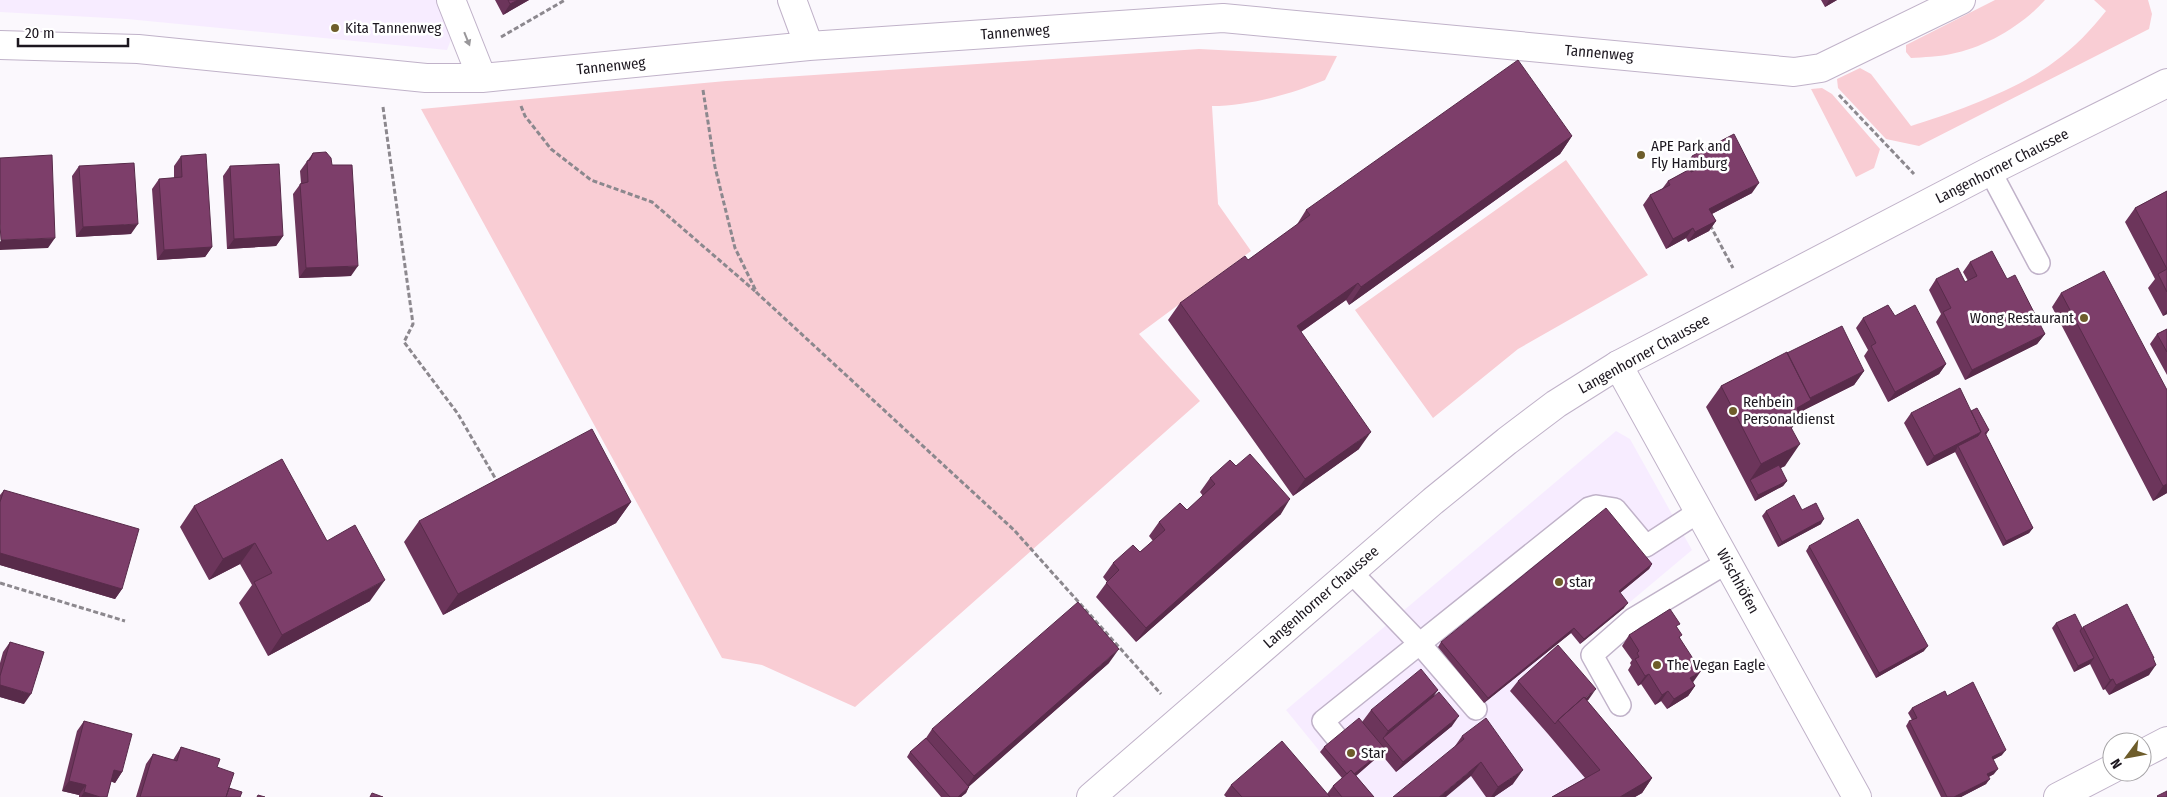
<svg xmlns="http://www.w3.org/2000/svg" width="2167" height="797" font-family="'Fira Sans Condensed',sans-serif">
<rect width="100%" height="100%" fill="#fbf8fd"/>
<path fill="#f7ecff" d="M0,0h436l16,37 -5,13 -320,-31 -127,-7z
M1616,431l14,8 62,111 -112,94 -10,-11 -22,19 41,47 -15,12 61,86h-278l-71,-87z"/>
<path fill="#f9cdd4" d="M1995,0h50c-23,26 -61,48 -94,54 -13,3 -27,3 -40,4l-5,-6v-7z
M2094,0h54l4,14 -3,15 -230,117 -33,-7 -48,-51 -1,-9 23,-11 11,6 40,52c43,-13 108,-37 143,-64 20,-14 37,-32 52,-51z
M1199,49l138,7 -12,24c-33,14 -77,26 -113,26l6,98 33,47 -112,83 61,67 -345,306 -93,-42 -40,-7 -301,-549 305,-28z
M1822,88l10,6 48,55 -6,19 -18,9 -45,-88z
M1566,160l82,115 -130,74 -85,69 -78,-108z"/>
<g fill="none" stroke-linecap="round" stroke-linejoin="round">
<defs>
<path id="service" d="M1990,171l49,92
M1351,572l69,72 56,65
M1620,705l-28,-50 41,-36 95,-57
M1337,738l-14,-17 266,-213 7,-2 19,3 31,37 54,-35"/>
<path id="minor" d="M451,0l31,78
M792,0l17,46
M0,45l138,4 288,29h56l327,-32 414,-28 571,54 27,-4 140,-68
M1618,365l239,432
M2142,754l25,-13
M2058,797l54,-28"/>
<path id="secondary" d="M1091,797l342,-296 74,-60 49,-37 62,-39 372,-194 177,-88"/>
</defs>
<use href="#service" stroke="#c0b2c9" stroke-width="24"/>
<use href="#minor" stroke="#c0b2c9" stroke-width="30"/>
<use href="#secondary" stroke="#c0b2c9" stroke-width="30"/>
<path stroke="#8c888e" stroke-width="3" stroke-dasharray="5 2.5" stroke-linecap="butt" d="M501,37l64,-37
M703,90l12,77 20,81 22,45 257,237 147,164
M1839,95l75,79
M521,106l4,10 26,33 40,31 61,22 103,89
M383,107l30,217 -9,18 54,72 40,69
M1710,225l23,43
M0,583l125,38"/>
<use href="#service" stroke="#fff" stroke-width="21"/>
<use href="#minor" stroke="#fff" stroke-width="28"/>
<use href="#secondary" stroke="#fff" stroke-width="28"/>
</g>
<path fill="#6c355b" d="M495,0h34l-26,15z
M1821,0h16l-12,7z
M1572,136l-12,18 -211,151 -3,-5 -45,32 58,117 -66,47 -125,-176 12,-17 68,-43 48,-34 10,-16z
M313,153l38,123 -52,2 -6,-84 8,-11 -1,-12z
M181,156l31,91 -7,10 -48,3 -5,-71 7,-10 15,-1v-12z
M1692,156l60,37 -40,21 4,7 -7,10 -21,11 -2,-4 -20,11 -23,-44 7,-10 12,-6 6,-8 19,-10 -3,-5z
M79,166l52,68 -55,3 -4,-61z
M230,166l53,70 -7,10 -49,3 -4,-73z
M2167,191v123l-4,2 -15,-28 7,-9 -30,-57 10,-14z
M1970,262l37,17 38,55 -8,10 -72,36 -29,-58 5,-8 -12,-24 7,-11 29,3 3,-1 -5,-9z
M2061,293l106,97v103l-14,8 -101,-194z
M1895,316l51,48 -7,10 -51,28 -24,-46 4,-6 -12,-22 7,-10z
M2167,329v46l-17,-31 7,-10z
M1787,353l77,18 -10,14 -50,25 -13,19 -6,37 -5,2 7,13 -4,5 -28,15 -49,-94 15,-21z
M1971,411l18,19 -3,5 47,93 -4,5 -26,13 -48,-94 -28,14 -23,-43 7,-10z
M1236,466l45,48 -145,128 -40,-45 11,-15 -4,-5 10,-14 27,-11 13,-11 -4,-5 10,-14 28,-12 16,-14 -3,-4 10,-14z
M4,490l118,99 -7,10 -115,-34v-70z
M631,502l-15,21 -173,92 -39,-73 15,-21z
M194,506l133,35 43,60 -102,55 -29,-53 13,-18 -12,-21 -31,16 -29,-53z
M1802,510l19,14 -43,23 -16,-31 4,-5z
M1809,546l115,105 -48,27 -70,-127z
M1652,564l-3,5 -29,24 4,15 -44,36 -9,-11 -87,70 -46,-56 3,-5z
M2056,623l26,5 1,-1 70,32 -4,16 -40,20 -4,-6 -2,1 -13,-26 -16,8 -22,-44z
M1677,627l3,11 14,43 -1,1 2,4 -7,10 -21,13 -6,-8 -6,4 -14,-21 -3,2 -10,-16 3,-5 -1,-2 2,-3 -10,-14 7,-11z
M10,642l14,62 -24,-7v-34l3,-11z
M1109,663l-140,123 -3,7 -5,4h-20l-34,-40 3,-5 16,-14 6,-9z
M1518,681l71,18 -2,2 65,77 -10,15 -7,4h-83l33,-19 -37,-44 -38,-43z
M1438,690l-5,6 19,30 -56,46 -15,-18 -25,22 18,21h-148l-2,-2 7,-10 96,9 6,-8 9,-8 -22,-26 4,-5 38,-25 9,-12z
M1947,696l55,59 -9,5 1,14 -5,3 -3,7 -25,13h-20l-35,-71 3,-5 3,-1 -4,-7 4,-5z
M84,721l38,51 -7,11 -4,-2 -4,16h-28v-2l-17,-4 15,-60z
M1462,736l51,48 -19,13h-8l-15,-21 -16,-30z
M181,747l36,20 12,21 11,9h-104l10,-33 7,-10 20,6z"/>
<path fill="#582b4a" d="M518,0h11l-26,15 7,-11z
M1829,0h8l-12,7z
M1572,136l-12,18 -211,151 12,-18z
M1759,183l-7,10 -50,26 7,-10z
M1716,221l-7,10 -21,11 7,-10z
M138,224l-7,10 -55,3 7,-10z
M1693,228l-7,10 -20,11 7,-10z
M283,236l-7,10 -49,3 7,-10z
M55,238l-7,10 -48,2v-8l1,-2z
M212,247l-7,10 -48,3 7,-10z
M358,266l-7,10 -52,2 7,-10z
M1358,283l-12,17 -61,43 12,-17z
M2167,310v4l-4,2z
M2045,334l-8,10 -72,36 7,-10z
M1946,364l-7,10 -51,28 7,-10z
M1864,371l-10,14 -50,25 -18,27 -13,6 24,-35 7,-7z
M1371,432l-12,17 -66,47 12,-17z
M1981,432l-7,10 -16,4 -3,6 -28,14 7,-10z
M1800,444l-15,22 -33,17 -2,-3 11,-16z
M1787,481l-4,5 -28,15 3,-6z
M2167,484v9l-14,8 10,-15z
M1290,499l-9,15 -145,128 10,-14z
M631,502l-15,21 -173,92 15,-21z
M1824,519l-3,5 -43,23 4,-5z
M2033,528l-4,5 -26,13 3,-5z
M255,543l-15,21 -31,16 14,-21z
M0,553l122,36 -7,10 -115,-34z
M1652,564l-3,5 -34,28 4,-6z
M385,580l-15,21 -102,55 14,-21z
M1628,603l-4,5 -44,36 4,-5z
M1574,628l-3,5 -87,70 4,-5z
M1928,646l-4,5 -48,27 3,-5z
M1119,649l-10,14 -145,128 10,-15z
M2094,658l-4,6 -16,8 4,-6z
M2156,665l-7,10 -40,20 7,-10z
M1701,671l-7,10 -11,7 7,-10z
M1649,674l-8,10 -3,2 7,-10z
M2113,679l-8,10 -2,1 7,-10z
M0,685l31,9 -7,10 -24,-7z
M1695,686l-7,10 -21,13 7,-10z
M1596,689l-7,10 -28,24 -2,-2z
M1438,690l-12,17 -43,31 -7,10 12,-17z
M1668,691l-7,10 -6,4 7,-10z
M1459,716l-7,10 -56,46 7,-10z
M1385,749l-4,5 -35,30 4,-6z
M2006,750l-4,5 -14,7 4,-5z
M1481,762l-10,14 -25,21h-7z
M1998,769l-4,5 -10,5 3,-5z
M114,770l8,2 -7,11 -8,-3z
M1523,770l-10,14 -19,13h-3l7,-10z
M1652,778l-10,15 -7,4h-15z
M1990,779l-4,5 -25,13h-7z
M69,781l17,4 -7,10 -17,-4z
M969,787l-3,6 -5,4h-3z
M84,792l16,5h-19z"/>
<path fill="#7d3e6a" stroke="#582b4a" d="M508,0h10l-8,4z
M1518,60l54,76 -211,151 -3,-4 -61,43 74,106 -66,47 -125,-176 65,-47 3,4 62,-45 -4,-5z
M1734,134l25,49 -50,26 7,12 -21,11 -2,-4 -20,11 -23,-44 20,-10 -2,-4 22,-12 1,3 7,-3 -6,-13z
M326,152l5,6 1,7h20l6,101 -52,2 -6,-84 8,-2 -1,-21 3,-1 3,-7z
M206,154l6,93 -48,3 -5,-71 23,-2 -1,-21z
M52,155l3,83 -54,2 -1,-16v-66z
M134,163l4,61 -55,3 -4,-61z
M279,164l4,72 -49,3 -4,-73z
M2167,191v78l-32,-61z
M1992,251l15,28 8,-4 30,59 -73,36 -29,-58 8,-4 -15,-29 22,-11 7,14 12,-6 -7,-14z
M2167,269v23l-9,-18z
M2104,271l63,119v94l-4,2 -102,-193z
M1888,305l7,11 20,-11 31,59 -51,28 -24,-46 5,-3 -13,-25z
M1842,326l22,45 -54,27 -23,-45z
M2167,329v23l-10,-18z
M1787,352l24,48 -14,8 3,8 -12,6 12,22 -39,20 -40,-78z
M1960,388l21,44 -47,24 -23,-43z
M1977,408l12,22 -4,3 48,95 -27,13 -48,-95 20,-10 3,-4 -10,-21z
M592,429l39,73 -173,92 -39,-73z
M1250,454l40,45 -144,129 -40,-45 13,-13 -6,-7 20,-18 7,7 25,-22 -6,-8 21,-19 7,7 28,-26 -5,-6 20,-18 6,6z
M282,459l45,82 28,-16 30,55 -103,55 -28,-53 18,-9 -17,-30 -32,16 -29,-53z
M1779,465l8,16 -29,14 -8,-15z
M4,490l135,39 -17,60 -122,-36v-51z
M1794,495l8,15 14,-7 8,16 -42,23 -16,-31z
M1606,508l46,56 -33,27 9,12 -44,36 -10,-11 -86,70 -47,-56z
M1858,519l70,127 -49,27 -70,-127z
M1078,602l41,47 -145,127 -42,-47z
M2127,604l27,54h-1l3,7 -40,20 -3,-6 -3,1 -27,-53z
M1670,609l10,15 -4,2 6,9 -3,2 22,34 -11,7 5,8 -21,13 -6,-8 -6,4 -13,-21 -4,2 -10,-17 4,-2 -2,-4 2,-2 -10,-16z
M2075,614l7,14 -2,3 14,27 -16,8 -22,-43z
M10,642l34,10 -13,42 -31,-9v-9z
M1558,645l38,44 -11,9 -1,-1 -26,23 -3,4 -37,-43z
M1421,669l17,21 -50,41 -17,-21z
M1973,682l33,68 -14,7 6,12 -11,5 3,5 -36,18h-7l-38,-76 8,-3 -5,-10 33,-17 2,5z
M1439,692l20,24 -56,46 -20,-24z
M1584,697l68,81 -32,19h-68l48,-27 -42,-50z
M1359,718l26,31 -31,25 -3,-4 -4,4 -23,-27z
M1486,718l37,52 -25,17 -17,-25 -42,35h-46l71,-58 -2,-3z
M84,721l48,13 -10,38 -8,-2 -7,27h-7l-16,-5 2,-7 -17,-4z
M926,738l43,49 -11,10h-8l-40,-45z
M1282,741l48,56h-88l-11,-12z
M181,747l39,12 -3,8 17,6 -8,24h-86l13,-43 24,7z
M1351,770l23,27h-32l-9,-11z
M229,788l13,4 -2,5h-14z
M2167,791v6h-9l-1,-1z
M372,793l11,4h-13z
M258,795l7,2h-8z"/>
<defs><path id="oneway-solid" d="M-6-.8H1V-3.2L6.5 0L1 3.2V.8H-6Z" transform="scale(1.25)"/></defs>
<use fill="#99979a" href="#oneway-solid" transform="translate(467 39) rotate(68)"/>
<g fill="#6e5d2b" stroke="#fff" stroke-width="2">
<circle cx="335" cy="28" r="5"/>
<circle cx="1641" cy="155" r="5"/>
<circle cx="2084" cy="318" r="5"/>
<circle cx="1733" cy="411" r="5"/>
<circle cx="1559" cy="582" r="5"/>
<circle cx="1657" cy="665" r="5"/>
<circle cx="1351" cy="753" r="5"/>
</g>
<g text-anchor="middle" stroke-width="5" stroke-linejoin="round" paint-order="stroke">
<g font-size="15" fill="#1c171f" stroke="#fff" text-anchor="start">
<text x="345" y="33">Kita Tannenweg</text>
<text x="1651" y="151">APE Park and<tspan x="1651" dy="17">Fly Hamburg</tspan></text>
<text x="2074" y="323" text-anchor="end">Wong Restaurant</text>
<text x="1743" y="407">Rehbein<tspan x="1743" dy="17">Personaldienst</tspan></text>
<text x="1569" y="587">star</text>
<text x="1667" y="670">The Vegan Eagle</text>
<text x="1361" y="758">Star</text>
</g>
<g font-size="15" fill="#1c171f" stroke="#fff">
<text transform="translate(1015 32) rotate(-4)" y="5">Tannenweg</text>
<text transform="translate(1599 53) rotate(5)" y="5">Tannenweg</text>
<text transform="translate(611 66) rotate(-6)" y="5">Tannenweg</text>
<text transform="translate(2002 166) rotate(-27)" y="5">Langenhorner Chaussee</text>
<text transform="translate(1644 354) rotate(-29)" y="5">Langenhorner Chaussee</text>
<text transform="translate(1738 581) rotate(61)" y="5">Wischhöfen</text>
<text transform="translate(1321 597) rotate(-41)" y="5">Langenhorner Chaussee</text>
</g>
</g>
<g transform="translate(2127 757) rotate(238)"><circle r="24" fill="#ffffff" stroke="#a4a2a5"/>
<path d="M0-4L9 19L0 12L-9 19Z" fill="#6e5d2b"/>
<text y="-8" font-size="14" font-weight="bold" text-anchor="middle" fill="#1c171f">N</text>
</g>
<path d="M18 38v8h110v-8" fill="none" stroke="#1c171f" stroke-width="2.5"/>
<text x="25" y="38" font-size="15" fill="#1c171f" stroke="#ffffff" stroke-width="4" paint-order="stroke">20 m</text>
</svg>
